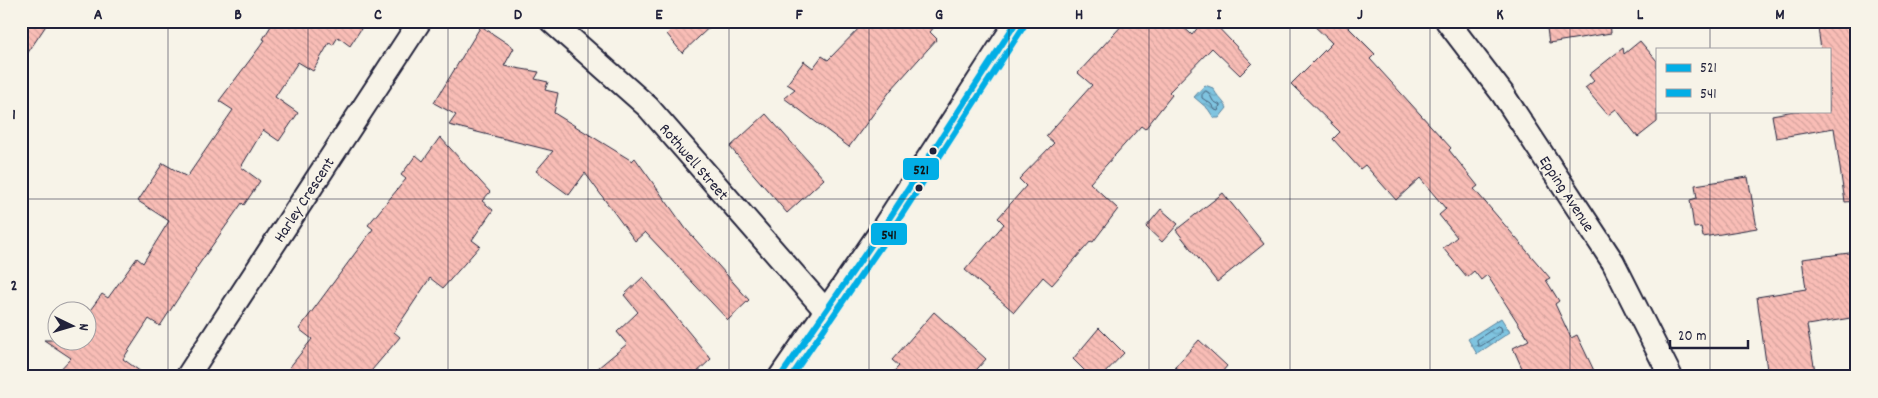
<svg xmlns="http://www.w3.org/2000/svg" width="1878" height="398" font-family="Dekko,sans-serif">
<defs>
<pattern id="water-waves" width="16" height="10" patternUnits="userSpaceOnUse" patternTransform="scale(1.25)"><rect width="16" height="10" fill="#7fc4e0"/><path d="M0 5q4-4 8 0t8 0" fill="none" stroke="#6da8c1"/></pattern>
<pattern id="building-back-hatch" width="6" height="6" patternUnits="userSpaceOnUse" patternTransform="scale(1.25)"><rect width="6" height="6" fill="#f9bdb6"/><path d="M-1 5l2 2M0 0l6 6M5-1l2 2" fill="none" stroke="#d5a29d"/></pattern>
</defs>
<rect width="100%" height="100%" fill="#f7f3e8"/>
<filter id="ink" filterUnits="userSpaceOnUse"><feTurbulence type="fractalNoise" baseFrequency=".02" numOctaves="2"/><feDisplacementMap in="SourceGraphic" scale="10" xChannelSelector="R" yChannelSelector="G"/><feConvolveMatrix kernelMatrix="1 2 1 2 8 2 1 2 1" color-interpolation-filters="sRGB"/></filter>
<g filter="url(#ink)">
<path fill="url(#water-waves)" stroke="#5a839e" d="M1205,85l8,3c4,9 10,12 14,20l-8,10h-5l-6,-9 -14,-12z
M1501,318l9,14 -33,22 -9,-15z"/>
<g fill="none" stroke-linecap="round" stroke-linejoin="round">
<path stroke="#47637d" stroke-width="1" d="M1206,91l3,2 4,8 7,4 -2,6 -3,-1 -4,-6 -9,-6v-3z
M1498,326l3,1 1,5 -21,14h-3l-1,-6z"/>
</g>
<path fill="url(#building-back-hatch)" stroke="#22223b" d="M21,21h28l-28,42z
M274,21h92l-16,25 -12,-9 -5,8 -4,-2 -16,28 -15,-9 -23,35 23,16 -19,28 -16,-11 -22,37 19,14 -16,24 -2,-2 -47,67 1,1 -36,55 -11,-7 -26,40 25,18h-95l18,-19 -27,-18h44v-27l14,-19 6,4 29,-40 6,5 26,-42 -31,-20 25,-38 24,14 46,-67 -14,-9 46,-61 -2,-1z
M680,21h36l-34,32 -15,-19z
M866,21h73l-9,11 7,7 -46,51 -42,57 -65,-49 11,-9 -8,-5 17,-23 9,7 9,-12 6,4z
M1126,21h51l15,14 11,-14h9l40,42 -12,12 -28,-27 -43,44 3,3 -27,34 -4,-3 -51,57 28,26 -25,33 -2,-1 -39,44 -9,-8 -29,35 -49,-42 39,-46 -6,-6 28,-32 -7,-7 35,-36 -8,-7 46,-51 -14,-12z
M1309,21h33l33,33 -5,5 81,89 -2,2 29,36 -4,3 76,89 -4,2 13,21 -4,3 16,34 6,-3 20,42h-71l-13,-29 16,-8 -42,-65 -6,5 -7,-9 -7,6 -24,-29 14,-11 -18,-22 7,-6 -26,-31 -24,22 -31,-35 -5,4 -27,-30 7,-7 -49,-48 41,-41z
M1546,21h64l1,12 -62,10z
M1817,21h32l8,49v131l-12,1 -11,-74 -58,10 -4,-23 22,-4h35v-62h-8z
M481,26l33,22 -10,18 35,6 -4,7 13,3 -3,8 13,3 -4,20 78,48 3,-3 51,71 63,71 -21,20 -83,-88 -10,9 -50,-68 -16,22 -33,-24 17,-20 -104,-26 7,-10 -22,-12z
M1640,41l17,20v61l-19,15 -22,-28 -8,6 -23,-27 9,-7 -5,-6 34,-27 1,6z
M766,114l58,65 -37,34 -57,-66z
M440,137l50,55 -8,9 11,9 -21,30 8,6 -37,42 -13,-10 -36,54 6,5 -34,40h-84l30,-38 -13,-10 74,-100 -5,-4 38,-46 -5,-4 15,-20 7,6z
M1748,177l9,51 -54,9 -2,-10 -7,1 -4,-28 7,-2 -2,-13z
M1223,193l41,51 -47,38 -41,-52z
M1161,209l17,15 -16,18 -16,-15z
M1857,252v65l-50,8 9,52h-48l-11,-80 49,-8 -4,-30z
M643,277l68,82 -19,18h-105l40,-33 -10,-12 21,-20 -14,-17z
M934,312l52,47 -16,18h-81l10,-11 -7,-6z
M1099,328l25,25 -23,24h-10l-18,-18z
M1199,340l28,26 -9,11h-32l-11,-10z"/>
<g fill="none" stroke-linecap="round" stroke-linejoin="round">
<defs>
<path id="minor" d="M551,21l97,86 178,204
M1447,21l55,72 111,169 58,115
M187,377l233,-356
M780,377l101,-146 136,-210"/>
</defs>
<use href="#minor" stroke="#22223b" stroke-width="26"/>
<use href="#minor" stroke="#f7f3e8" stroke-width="22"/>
<defs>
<path id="bus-1" d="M780,377l101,-146 136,-210"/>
<path id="bus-2" d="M791,377l97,-141 136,-210"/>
</defs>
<use href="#bus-1" stroke="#f7f3e8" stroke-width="10"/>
<use href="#bus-2" stroke="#f7f3e8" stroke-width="10"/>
<use href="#bus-1" stroke="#02aee6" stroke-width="6"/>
<use href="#bus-2" stroke="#02aee6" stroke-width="6"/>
</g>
</g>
<path fill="none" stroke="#22223b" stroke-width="1" stroke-opacity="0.55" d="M168,21v356M308,21v356M448,21v356M588,21v356M729,21v356M869,21v356M1009,21v356M1149,21v356M1290,21v356M1430,21v356M1570,21v356M1710,21v28M1710,111v266M21,199h1836"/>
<g fill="#22223b" stroke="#f7f3e8" stroke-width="2">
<circle cx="933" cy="151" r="4.5"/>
<circle cx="919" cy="188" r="4.5"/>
</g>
<g text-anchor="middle" stroke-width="4" stroke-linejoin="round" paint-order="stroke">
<g font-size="16" fill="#22223b" stroke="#f7f3e8">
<text transform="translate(695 161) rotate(49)" y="6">Rothwell Street</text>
<text transform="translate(1568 193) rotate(57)" y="6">Epping Avenue</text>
<text transform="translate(303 199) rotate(-57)" y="6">Harley Crescent</text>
</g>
</g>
<g stroke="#f7f3e8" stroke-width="2">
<rect x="902" y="157" width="38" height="24" rx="5" fill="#02aee6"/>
<rect x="870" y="222" width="38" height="24" rx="5" fill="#02aee6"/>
</g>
<g font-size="14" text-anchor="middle" font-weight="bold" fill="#111">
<text x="921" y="174">521</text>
<text x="889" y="239">541</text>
</g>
<rect width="1878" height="398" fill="none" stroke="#f7f3e8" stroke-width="55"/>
<rect x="1656" y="48" width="175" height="65" fill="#f7f3e8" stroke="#a29fa3"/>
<rect x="1666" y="64" width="25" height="8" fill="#02aee6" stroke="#a29fa3"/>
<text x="1700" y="72" font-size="15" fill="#22223b">521</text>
<rect x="1666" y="89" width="25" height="8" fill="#02aee6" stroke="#a29fa3"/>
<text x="1700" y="98" font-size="15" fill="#22223b">541</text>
<g transform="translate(72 326) rotate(95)"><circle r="24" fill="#f7f3e8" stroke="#a29fa3"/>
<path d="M0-4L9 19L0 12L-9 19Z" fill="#22223b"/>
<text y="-8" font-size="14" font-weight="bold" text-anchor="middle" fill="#22223b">N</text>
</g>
<path d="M1670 340v8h78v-8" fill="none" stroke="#22223b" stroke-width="2.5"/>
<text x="1678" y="340" font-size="15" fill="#22223b" stroke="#f7f3e8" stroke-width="4" paint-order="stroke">20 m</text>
<rect x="28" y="28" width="1822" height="342" fill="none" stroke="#22223b" stroke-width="2"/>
<g font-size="16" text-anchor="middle" font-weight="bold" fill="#22223b">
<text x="98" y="19">A</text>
<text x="238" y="19">B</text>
<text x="378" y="19">C</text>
<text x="518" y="19">D</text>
<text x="659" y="19">E</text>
<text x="799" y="19">F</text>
<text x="939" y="19">G</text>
<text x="1079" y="19">H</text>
<text x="1219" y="19">I</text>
<text x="1360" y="19">J</text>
<text x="1500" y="19">K</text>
<text x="1640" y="19">L</text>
<text x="1780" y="19">M</text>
<text x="14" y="119">1</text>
<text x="14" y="290">2</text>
</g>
</svg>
